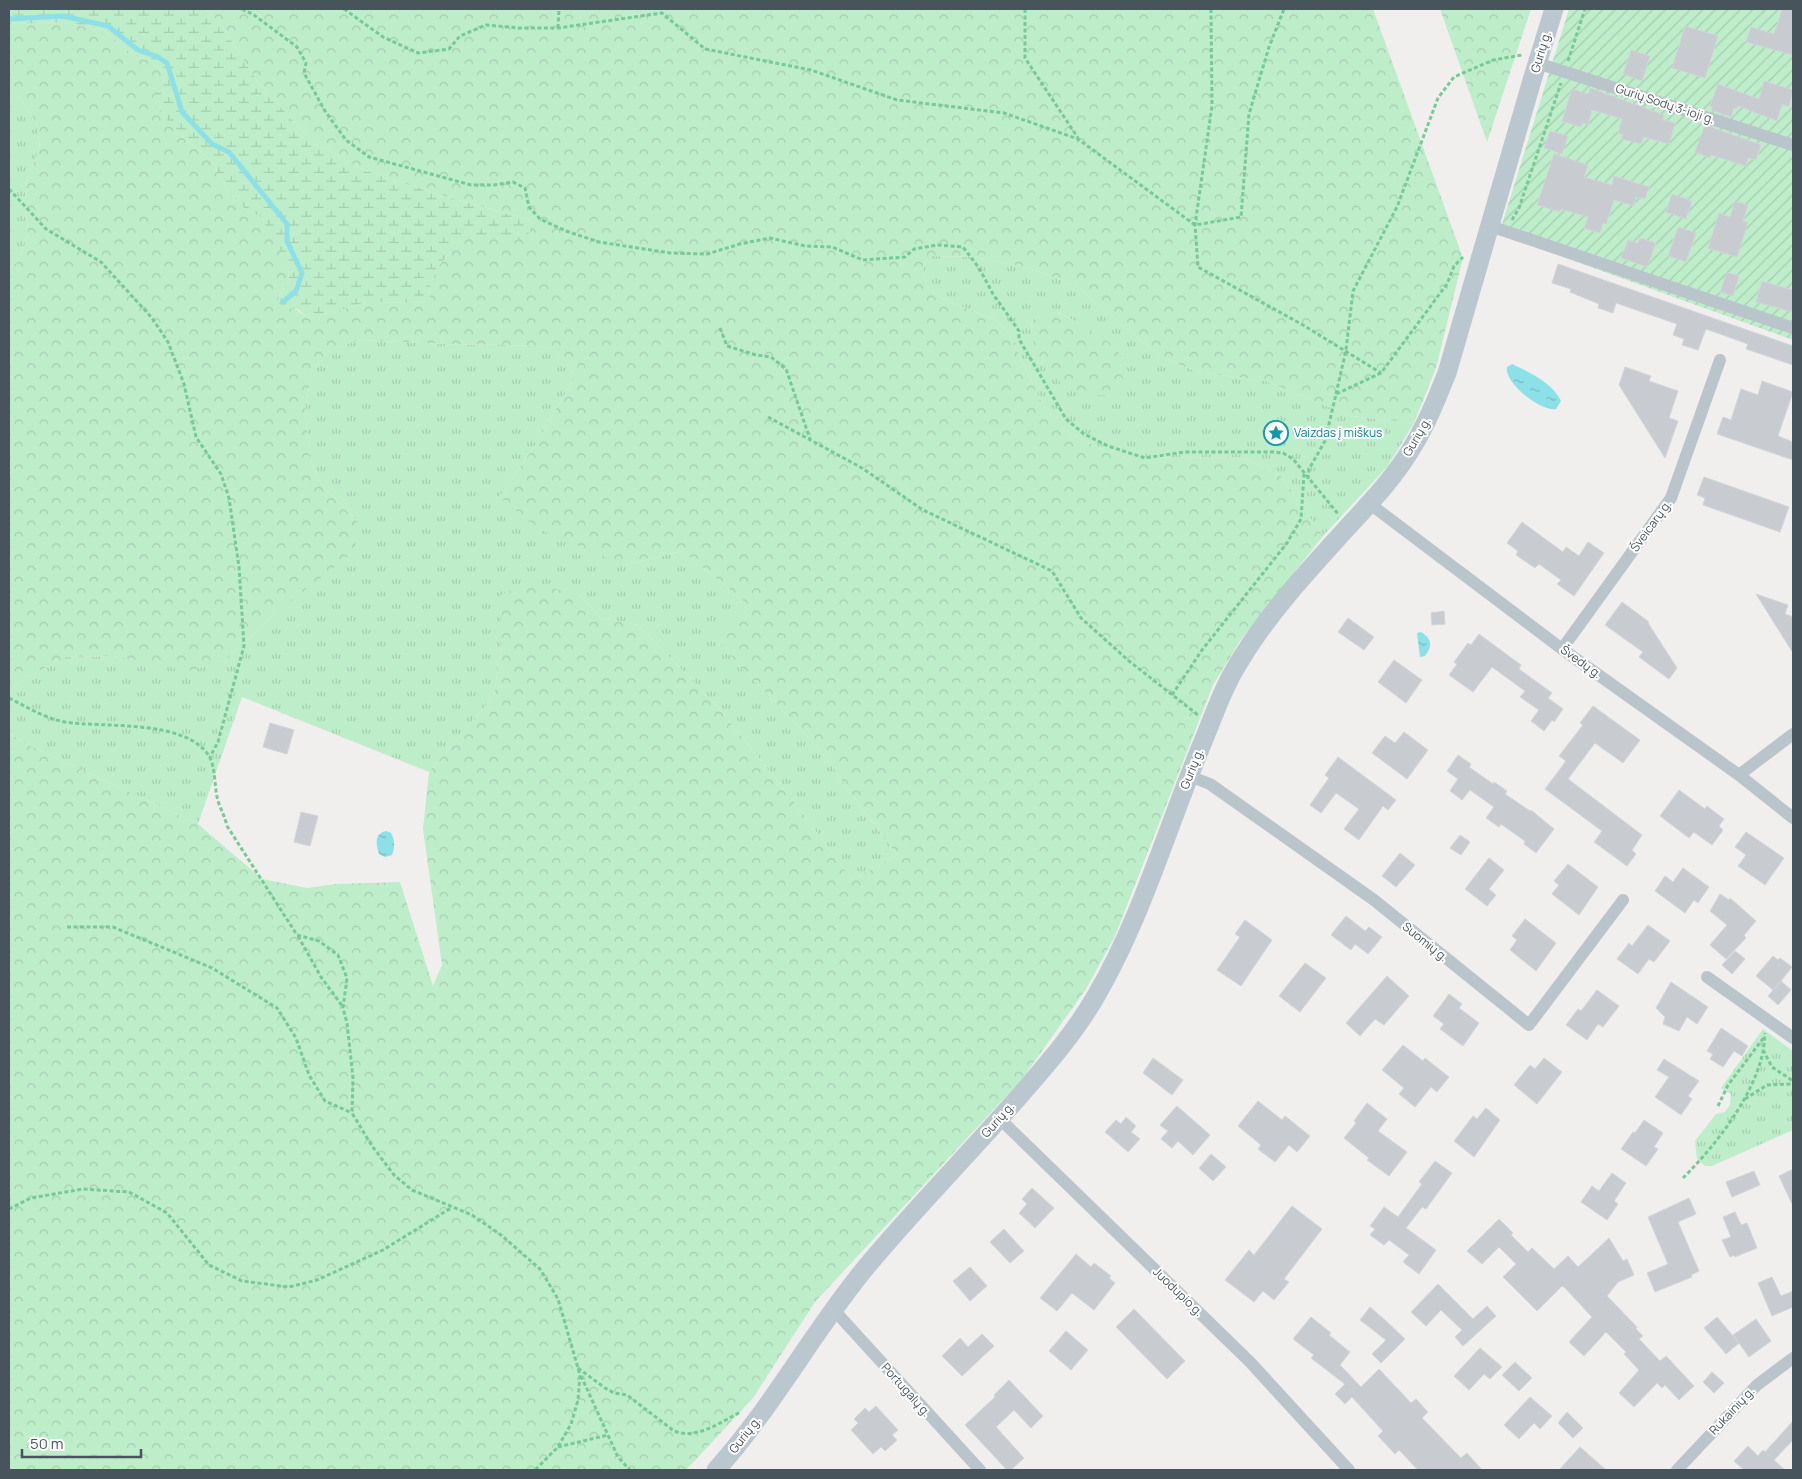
<svg xmlns="http://www.w3.org/2000/svg" width="1802" height="1479" font-family="Manrope,sans-serif">
<defs>
<pattern id="grass-tufts" width="24" height="20" patternUnits="userSpaceOnUse" patternTransform="scale(1.25)"><rect width="24" height="20" fill="#beedca"/><path d="M3 7l-1-3M5 7V3M7 7l1-3M15 17l-1-3M17 17v-4M19 17l1-3" fill="none" stroke="#a5cdb0"/></pattern>
<pattern id="forest-crowns" width="20" height="18" patternUnits="userSpaceOnUse" patternTransform="scale(1.25)"><rect width="20" height="18" fill="#beedca"/><path d="M2 6a3 3 0 1 1 6 0M12 15a3 3 0 1 1 6 0" fill="none" stroke="#a5cdb0"/></pattern>
<pattern id="wetland-marsh" width="20" height="14" patternUnits="userSpaceOnUse" patternTransform="scale(1.25)"><rect width="20" height="14" fill="#beedca"/><path d="M1 5h8M5 5V1M11 12h8M15 12V8" fill="none" stroke="#a5cdb0"/></pattern>
<pattern id="garden-furrows" width="10" height="10" patternUnits="userSpaceOnUse" patternTransform="scale(1.25)"><rect width="10" height="10" fill="#beedca"/><path d="M-1 1l2-2M0 10L10 0M9 11l2-2" fill="none" stroke="#a5cdb0"/></pattern>
<pattern id="water-ripples" width="26" height="14" patternUnits="userSpaceOnUse" patternTransform="scale(1.25)"><rect width="26" height="14" fill="#8ce1e8"/><path d="M2 4q2-2 4 0t4 0M15 11q2-2 4 0t4 0" fill="none" stroke="#74b9bf"/></pattern>
</defs>
<rect width="100%" height="100%" fill="#f1eeee"/>
<path fill="url(#grass-tufts)" fill-rule="evenodd" d="M9,93l11,5 16,24 4,24 -15,41 3,49 -10,26 -9,6z
M931,256l44,1 51,10 49,18 85,71 37,16 69,9 85,35 63,7 -27,44 -64,69 -42,-60 -40,-19 -113,1 -30,-10 -34,-19 -22,-26 -35,-73 -17,-13 -42,-15 -20,-14 -5,-13 1,-13zM1059,313l12,6 44,28 -81,-4 -3,-14 1,-7z
M357,340l88,4 96,2 16,7 13,11 3,16 -41,70 -33,47 125,68 59,-14 68,56 -37,31 104,110 79,107 -45,25 -60,-81 -75,-93 -79,-81 -37,-7 -22,-23 -78,52 -7,49 -65,76 -187,-75 -44,127 -172,-80 -17,-11v-43l20,-14 37,-19 48,-1 74,14 37,-9 49,-47 85,-91 -37,-37 -12,-26 -5,-51 7,-37 17,-21z
M1763,1029l30,22v79l-81,36h-7l-8,-7 -2,-18 21,-27 9,-2 5,-7 1,-11 -10,-6z"/>
<path fill="url(#forest-crowns)" d="M205,9h1168l90,249 -27,110 -22,55 -63,-7 -85,-35 -69,-9 -37,-16 -85,-71 -49,-18 -51,-10 -44,-1 -7,6 -1,13 5,13 20,14 42,15 17,13 35,73 22,26 34,19 30,10 113,-1 40,19 42,60 -83,105 -27,44 -98,251 -29,53 -64,90 -207,223 -62,96 -67,72h-677v-737l17,11 172,80 64,55 45,9 29,-4 64,-2 33,104 9,-21 -19,-136 6,-57 65,-76 7,-49v-52l27,-13 51,13 22,23 37,7 79,81 75,93 60,81 45,-25 -79,-107 -105,-111 38,-30 -68,-56 -59,14 -84,-35 -41,-33 33,-47 41,-70 -3,-16 -13,-11 -16,-7 -96,-2 -87,-4 -29,11 -17,21 -7,37 5,51 12,26 37,37 -1,13 -8,19 -76,59 -49,47 -37,10 -74,-15 -48,1 -37,19 -20,14v-422l9,-6 10,-25 -3,-50 15,-41 -4,-24 -16,-24 -11,-5v-69l53,-2 41,8 34,28 15,3 9,9 16,62 36,30 12,25 21,23 15,7 17,29 11,23 -1,13 -10,16 32,21 57,-17 62,1 1,-19 9,-19 23,-25 14,-4h15l40,-16 -94,-26 -71,-23 -51,-27 -56,-60 -39,-61z
M1440,9h91l-44,133z
M1048,312c4,1 8,1 12,2 9,3 49,27 55,33 16,20 9,52 -20,48 -15,-1 -30,-8 -41,-18 -12,-11 -33,-49 -17,-61 3,-3 8,-3 11,-4z"/>
<path fill="url(#wetland-marsh)" d="M9,9h196l15,14 39,61 56,60 51,27 71,23 93,26 2,11 -13,9 -43,-4 -14,4 -23,25 -9,19 -1,19 -62,-1 -57,17 -13,-10 -16,-1 -3,-10 10,-16 1,-13 -28,-52 -15,-7 -21,-23 -12,-25 -36,-30 -26,-32 13,-18 -3,-12 -9,-9 -15,-3 -34,-28 -41,-8 -53,2z"/>
<path fill="url(#garden-furrows)" d="M1569,9h224v331l-294,-106z"/>
<path fill="url(#water-ripples)" d="M1512,364c17,8 41,19 49,37l-5,8c-15,3 -52,-26 -49,-42z
M1421,632c12,7 11,15 4,24l-5,1 -3,-24z
M386,831l5,2c4,7 4,14 1,22l-7,2 -6,-3c-3,-10 -5,-20 7,-23z"/>
<g fill="none" stroke-linecap="round" stroke-linejoin="round">
<path stroke="#8ce1e8" stroke-width="5" d="M9,19l54,-3 45,10 30,24 20,7 9,6 15,49 30,32 17,8 58,72v17l15,32 -6,18 -13,11"/>
</g>
<path fill="#c8ccd1" stroke="#d2d5d9" d="M1782,9h11v46l-47,-13 5,-15 23,7z
M1685,26l33,10 -13,42 -33,-10z
M1631,50l19,6 -8,25 -19,-7z
M1764,81l29,9 -4,17 -7,-3 -5,17 -39,-15 -1,3 -3,-1 -3,9 -20,-7 1,-3 -2,-1 8,-22 41,15z
M1590,88l74,27 -1,5 12,3 -6,21 -25,-7 -3,7 -19,-5 1,-4 -5,-2 4,-14 -30,-9 -4,15 -6,-2 -1,4 -19,-6 10,-32 16,5z
M1705,125l56,20 -5,15 -8,-2 -2,8 -35,-11 -1,3 -15,-6z
M1550,131l18,5 -6,18 -18,-6z
M1554,154l34,11 -4,12 28,8 2,-9 35,11 -4,12 -9,-2 -2,9 -20,-6 -8,24 -3,-1 -3,10 -16,-5 4,-11 -27,-8 -1,3 -23,-7z
M1672,194l20,7 -6,18 -20,-7z
M1735,201l13,4 -5,16 5,1 -11,35 -29,-9 11,-35 11,4z
M1678,227l18,6 -10,29 -18,-6z
M1640,238l16,5 -9,24 -26,-9 7,-18 10,3z
M1558,264l235,82v19l-47,-16 2,-5 -42,-15 -8,21 -16,-5 2,-6 -11,-4 4,-11 -61,-21 -3,10 -15,-5 1,-4 -29,-12 1,-3 -19,-6z
M1727,272l12,4 -6,20 -13,-4z
M1762,281l31,9v22l-37,-10z
M1625,367l26,9 -2,5 29,10 -9,27 9,3 -13,37 -46,-73z
M1762,381l31,11 -15,44 15,6v18l-76,-26 6,-17 8,3 10,-31 17,6z
M1704,477l85,30 -9,25 -77,-27 2,-7 -8,-3z
M1522,522l41,30 3,-5 13,9 9,-14 16,11 -30,43 -17,-12 4,-4 -22,-16 -4,4 -19,-13 2,-4 -11,-8z
M1756,594l32,11 -3,9 8,3v36z
M1622,602l27,20 -1,1 29,45 -8,11 -30,-22 4,-5 -38,-27z
M1444,611l1,13 -13,1 -1,-12z
M1348,618l26,19 -10,13 -26,-18z
M1479,634l42,31 -2,4 33,24 -4,5 15,11 -9,13 -2,-2 -8,11 -13,-10 8,-11 -19,-13 5,-6 -33,-24 -19,25 -24,-17 8,-11 -3,-2 14,-19 3,2z
M1394,660l28,20 -16,23 -28,-21z
M1593,706l47,34 -17,23 -28,-20 -27,36 74,56 -10,15 4,4 -9,12 -33,-24 8,-11 -57,-42 21,-28 -7,-5 24,-31 -3,-2z
M270,723l24,7 -7,24 -24,-7z
M1404,732l24,18 -21,29 -35,-26 13,-17 10,7z
M1458,755l13,9 -2,3 24,17 1,-2 13,9 -2,3 25,17 1,-1 23,19 -18,24 -12,-9 1,-3 -24,-17 -2,3 -13,-9 8,-11 -24,-17 -8,10 -12,-9 8,-12 -11,-8z
M1338,757l58,43 -8,10 -5,-4 -24,34 -15,-11 15,-20 -23,-16 -15,20 -11,-8 19,-27 -4,-3z
M1679,790l26,19 2,-3 17,13 -5,7 4,4 -11,15 -18,-13 -5,6 -29,-22z
M301,812l17,4 -8,30 -16,-4z
M1746,832l38,26 -19,27 -27,-19 8,-11 -11,-8z
M1460,835l10,7 -9,13 -11,-7z
M1400,853l15,12 -19,22 -14,-11z
M1489,858l15,12 -15,19 7,6 -9,11 -22,-17z
M1568,864l30,23 -19,28 -27,-21 7,-9 -5,-4z
M1683,868l26,19 -11,16 -4,-3 -9,13 -30,-22 10,-15 8,6z
M1720,894l9,6 1,-2 26,23 -12,14 2,3 -20,21 -16,-14 17,-20 -17,-14z
M1346,916l19,15 4,-4 13,10 -14,17 -13,-10 -4,6 -20,-15z
M1525,919l31,24 -20,28 -26,-21 7,-10 -5,-4z
M1245,920l27,20 -31,46 -24,-16 23,-33 -5,-3z
M1648,925l22,16 -16,21 -5,-3 -11,15 -21,-15 12,-16 3,3z
M1735,951l10,8 -13,15 -10,-9z
M1773,956l5,4 2,-2 12,9 -11,14 10,9 -13,15 -10,-9 12,-14 -7,8 -17,-14z
M1305,963l21,15 -26,34 -21,-16z
M1387,976l22,20 -25,29 -9,-6 -15,17 -14,-13z
M1671,982l37,25 -11,17 -10,-7 -8,14 -16,-7 2,-7 -9,-9z
M1597,990l22,16 -16,21 -5,-3 -11,16 -21,-15 12,-16 3,2z
M1449,994l13,10 -3,4 20,15 -16,23 -23,-17 4,-5 -11,-8z
M1721,1028l27,18 -6,10 -8,-5 -11,16 -13,-8 3,-5 -6,-3z
M1403,1045l20,16 2,-3 24,19 -12,15 -6,-5 -16,20 -16,-13 5,-6 -22,-18z
M1153,1058l30,22 -11,15 -29,-22z
M1544,1058l18,14 -25,32 -23,-19 16,-20 5,4z
M1664,1059l35,22 -11,15 4,3 -11,16 -26,-18 14,-20 -12,-7z
M1258,1101l24,19 3,-4 25,20 -13,16 -8,-7 -14,17 -17,-13 3,-4 -23,-19z
M1367,1103l20,16 -9,12 29,21 -18,24 -22,-16 2,-2 -25,-20 12,-15 -2,-2z
M1177,1106l33,29 -17,20 -15,-14 -6,7 -11,-9 7,-8 -8,-6z
M1486,1108l14,12 -26,37 -20,-16 19,-25 4,3z
M1126,1117l10,9 -5,6 9,7 -12,13 -23,-20 11,-12 5,4z
M1644,1120l19,13 -9,14 4,2 -12,17 -25,-17 12,-17 2,1z
M1211,1154l15,13 -13,14 -14,-13z
M1435,1161l17,12 -26,36 -4,-2 -16,21 30,22 -17,24 -16,-12 6,-7 -20,-15 -5,5 -14,-10 5,-6 -5,-3 14,-19 14,10 24,-33 -3,-2z
M1793,1169v37l-14,-30z
M1754,1171l6,14 -28,12 -6,-15z
M1612,1173l14,10 -12,18 4,3 -11,16 -26,-18 11,-16 7,5z
M1032,1188l22,20 -19,20 -16,-15 8,-9 -5,-5z
M1689,1198l7,16 -18,8 21,49 -8,4 1,2 -37,15 -8,-19 21,-9 -20,-47z
M1292,1206l30,23 -38,50 5,3 -15,18 -11,-9 -9,11 -29,-22 24,-30 5,5z
M1735,1212l6,13 6,-2 10,25 -22,9 -1,-2 -4,2 -8,-17 9,-3 -8,-20z
M1499,1219l14,14 -2,2 17,17 4,-4 22,21 14,-13 10,11 31,-29 14,23 4,-2 7,16 -16,7 -11,14 30,31 -1,2 7,7 -4,3 21,22 6,-5 28,30 -15,14 -14,-15 -3,3 -5,-5 -23,24 -15,-14 20,-23 -15,-16 2,-2 -20,-20 -22,24 -15,-14 23,-25 -27,-29 -3,-2 -25,25 -34,-34 13,-13 -17,-17 -17,17 -15,-13z
M1004,1229l20,22 -14,12 -20,-21z
M1076,1254l15,13 3,-4 17,13 -2,2 6,5 -21,27 -22,-17 -15,18 -17,-13z
M970,1267l17,19 -17,15 -17,-20z
M1772,1277l9,19 12,-5v16l-21,9 -14,-33z
M1438,1284l35,35 14,-13 9,10 -33,30 -8,-9 7,-7 -21,-20 -15,16 -15,-14z
M1370,1307l16,14 19,18 -24,24 -9,-9 14,-14 -26,-20z
M1134,1309l51,52 -18,18 -51,-52z
M1311,1317l20,16 -2,2 21,17 -10,13 21,22 18,-18 32,34 5,-4 12,13 -6,6 39,40 6,-5 15,17h-64l-19,-20 -4,4 -17,-18 5,-5 -31,-34 -7,7 -10,-10 10,-10 -34,-26 3,-3 -21,-16z
M1717,1317l21,25 -5,-7 23,-16 15,22 -22,16 -10,-14 -13,11 -22,-26z
M1066,1331l22,19 -17,20 -22,-19z
M982,1334l12,12 -32,30 -20,-20 18,-18 8,9z
M1480,1348l22,19 -12,12 -6,-5 -15,16 -15,-14z
M1515,1362l17,16 -13,13 -17,-16z
M1712,1372l12,11 -10,10 -11,-11z
M1009,1380l34,36 -12,12 -17,-18 -18,17 28,31 -13,12h-4l-42,-45 30,-28 -1,-2z
M1530,1397l22,19 -12,13 -6,-6 -15,16 -15,-14z
M876,1406l22,24 -6,5 5,5 -12,11 -4,-4 -8,7 -22,-24 7,-7 -4,-4 11,-11 4,4z
M1567,1412l16,16 -10,10 -15,-15z
M1793,1421v19l-19,20 11,10h-41l-10,-9 14,-15 10,10 5,-6 2,2z
M1580,1447l26,23h-47z"/>
<g fill="none" stroke-linecap="round" stroke-linejoin="round">
<path stroke="#77c996" stroke-width="3" stroke-dasharray="4 2.5" stroke-linecap="butt" d="M242,9l12,6 43,32 9,16 -2,10 21,38 21,29 23,17 102,28h23l19,-3 12,6 4,19 11,12 26,12 33,11 71,11 37,1 33,-10 30,-6 35,8 27,1 31,13 42,-3 9,-8 23,-4 26,2 16,21 14,26 26,37v8l47,80 18,15 24,12 37,12 39,-6h90l9,1 10,6 46,56
M344,9l39,28 35,16 31,-4 11,-13 26,-11 33,3h39l104,-15 43,36 106,21 86,30 107,13 74,26 117,86 46,-8 8,-103 20,-67 15,-38
M1025,9v49l53,80
M1211,9l1,97 -17,119 3,42 105,58 78,48
M558,28l1,-19
M1568,61l17,-52
M9,189l37,40 55,33 51,56 16,24 16,42 12,53 25,37 8,24 10,69 5,79 -26,96 -8,15
M1512,220l7,-12 42,-125
M720,328l7,18 29,9 15,2 15,12 24,70
M1336,394l10,-44 7,-59 44,-84 41,-109 16,-21 39,-17 29,-5
M768,417l94,51 61,42 129,61 29,47 48,43 69,54
M1308,479l1,-10 16,-28 11,-47 45,-21 66,-89 7,-18 9,-9
M1172,695l30,-45 85,-107 14,-24 3,-45
M9,698c18,9 35,20 56,24 39,6 121,-3 144,34 7,11 5,32 9,45 3,9 7,16 9,25l70,109 22,6 19,14 9,23 -4,30 4,15 6,55 -1,35 20,33 22,29 18,15 60,25 29,20 39,34 18,30 22,76 -2,25 -7,24 -13,23 -23,23
M67,927h46l99,41 65,40 19,30 13,37 16,26 27,12
M298,936l23,41 22,30
M1763,1050l9,17 21,14
M1745,1099l22,-14 26,-1
M1718,1106l10,-21 37,-49
M1683,1178c32,-32 68,-78 79,-122 2,-7 2,-15 3,-23
M9,1209l22,-11 52,-9 46,3 38,21 42,52 33,16 47,6 28,-7 66,-30 68,-42
M578,1368l27,20 9,5 13,2 47,36c23,9 46,-9 67,-19
M581,1376l37,81 12,13
M558,1447l50,-12"/>
<path stroke="#bac4cb" stroke-width="12" d="M1537,63l256,82
M1490,226l303,102
M1370,504l192,145 177,126 54,43
M1562,649l109,-151 49,-138
M1739,775l54,-41
M1189,776l21,8 164,116 155,125 94,-125
M1707,977l86,61
M1000,1119l250,243 99,108
M833,1309l147,161
M1677,1470l80,-85 36,-27"/>
<path stroke="#bac7cf" stroke-width="19" d="M716,1470c57,-63 97,-139 151,-204 50,-60 105,-115 156,-174 26,-30 53,-61 73,-96 46,-79 71,-168 106,-252 12,-29 22,-59 39,-85 29,-48 68,-89 105,-130 24,-26 49,-52 67,-83 14,-23 24,-48 34,-73l86,-296 21,-68"/>
</g>
<defs>
<symbol id="sight-ring" viewBox="-11 -11 22 22"><circle r="9.5" fill="#fff" stroke="#0f9aa8" stroke-width="1.5"/><path d="M0-6L1.8-2.2L6-1.7L2.9 1.2L3.7 5.4L0 3.3L-3.7 5.4L-2.9 1.2L-6-1.7L-1.8-2.2Z" fill="#0f9aa8"/></symbol>
</defs>
<g fill-rule="evenodd">
<use href="#sight-ring" x="1262" y="419" width="28" height="28"/>
</g>
<g text-anchor="middle" stroke-width="4" stroke-linejoin="round" paint-order="stroke">
<g font-size="12" fill="#47545b" stroke="#fff">
<text transform="translate(1541 52) rotate(-73)" y="4">Gurių g.</text>
<text transform="translate(1665 104) rotate(18)" y="4">Gurių Sodų 3-ioji g.</text>
<text transform="translate(1417 437) rotate(-60)" y="4">Gurių g.</text>
<text transform="translate(1651 526) rotate(-54)" y="4">Šveicarų g.</text>
<text transform="translate(1581 662) rotate(36)" y="4">Švedų g.</text>
<text transform="translate(1192 769) rotate(-68)" y="4">Gurių g.</text>
<text transform="translate(1425 942) rotate(39)" y="4">Suomių g.</text>
<text transform="translate(998 1120) rotate(-48)" y="4">Gurių g.</text>
<text transform="translate(1178 1292) rotate(44)" y="4">Juodupio g.</text>
<text transform="translate(906 1390) rotate(48)" y="4">Portugalų g.</text>
<text transform="translate(1732 1411) rotate(-47)" y="4">Rukainių g.</text>
<text transform="translate(745 1435) rotate(-52)" y="4">Gurių g.</text>
</g>
<g font-size="12" fill="#0d838f" stroke="#fff" text-anchor="start">
<text x="1294" y="437">Vaizdas į miškus</text>
</g>
</g>
<rect width="1802" height="1479" fill="none" stroke="#47545b" stroke-width="20"/>
<path d="M22 1449v8h119v-8" fill="none" stroke="#47545b" stroke-width="2.5"/>
<text x="30" y="1449" font-size="15" fill="#47545b" stroke="#ffffff" stroke-width="4" paint-order="stroke">50 m</text>
</svg>
